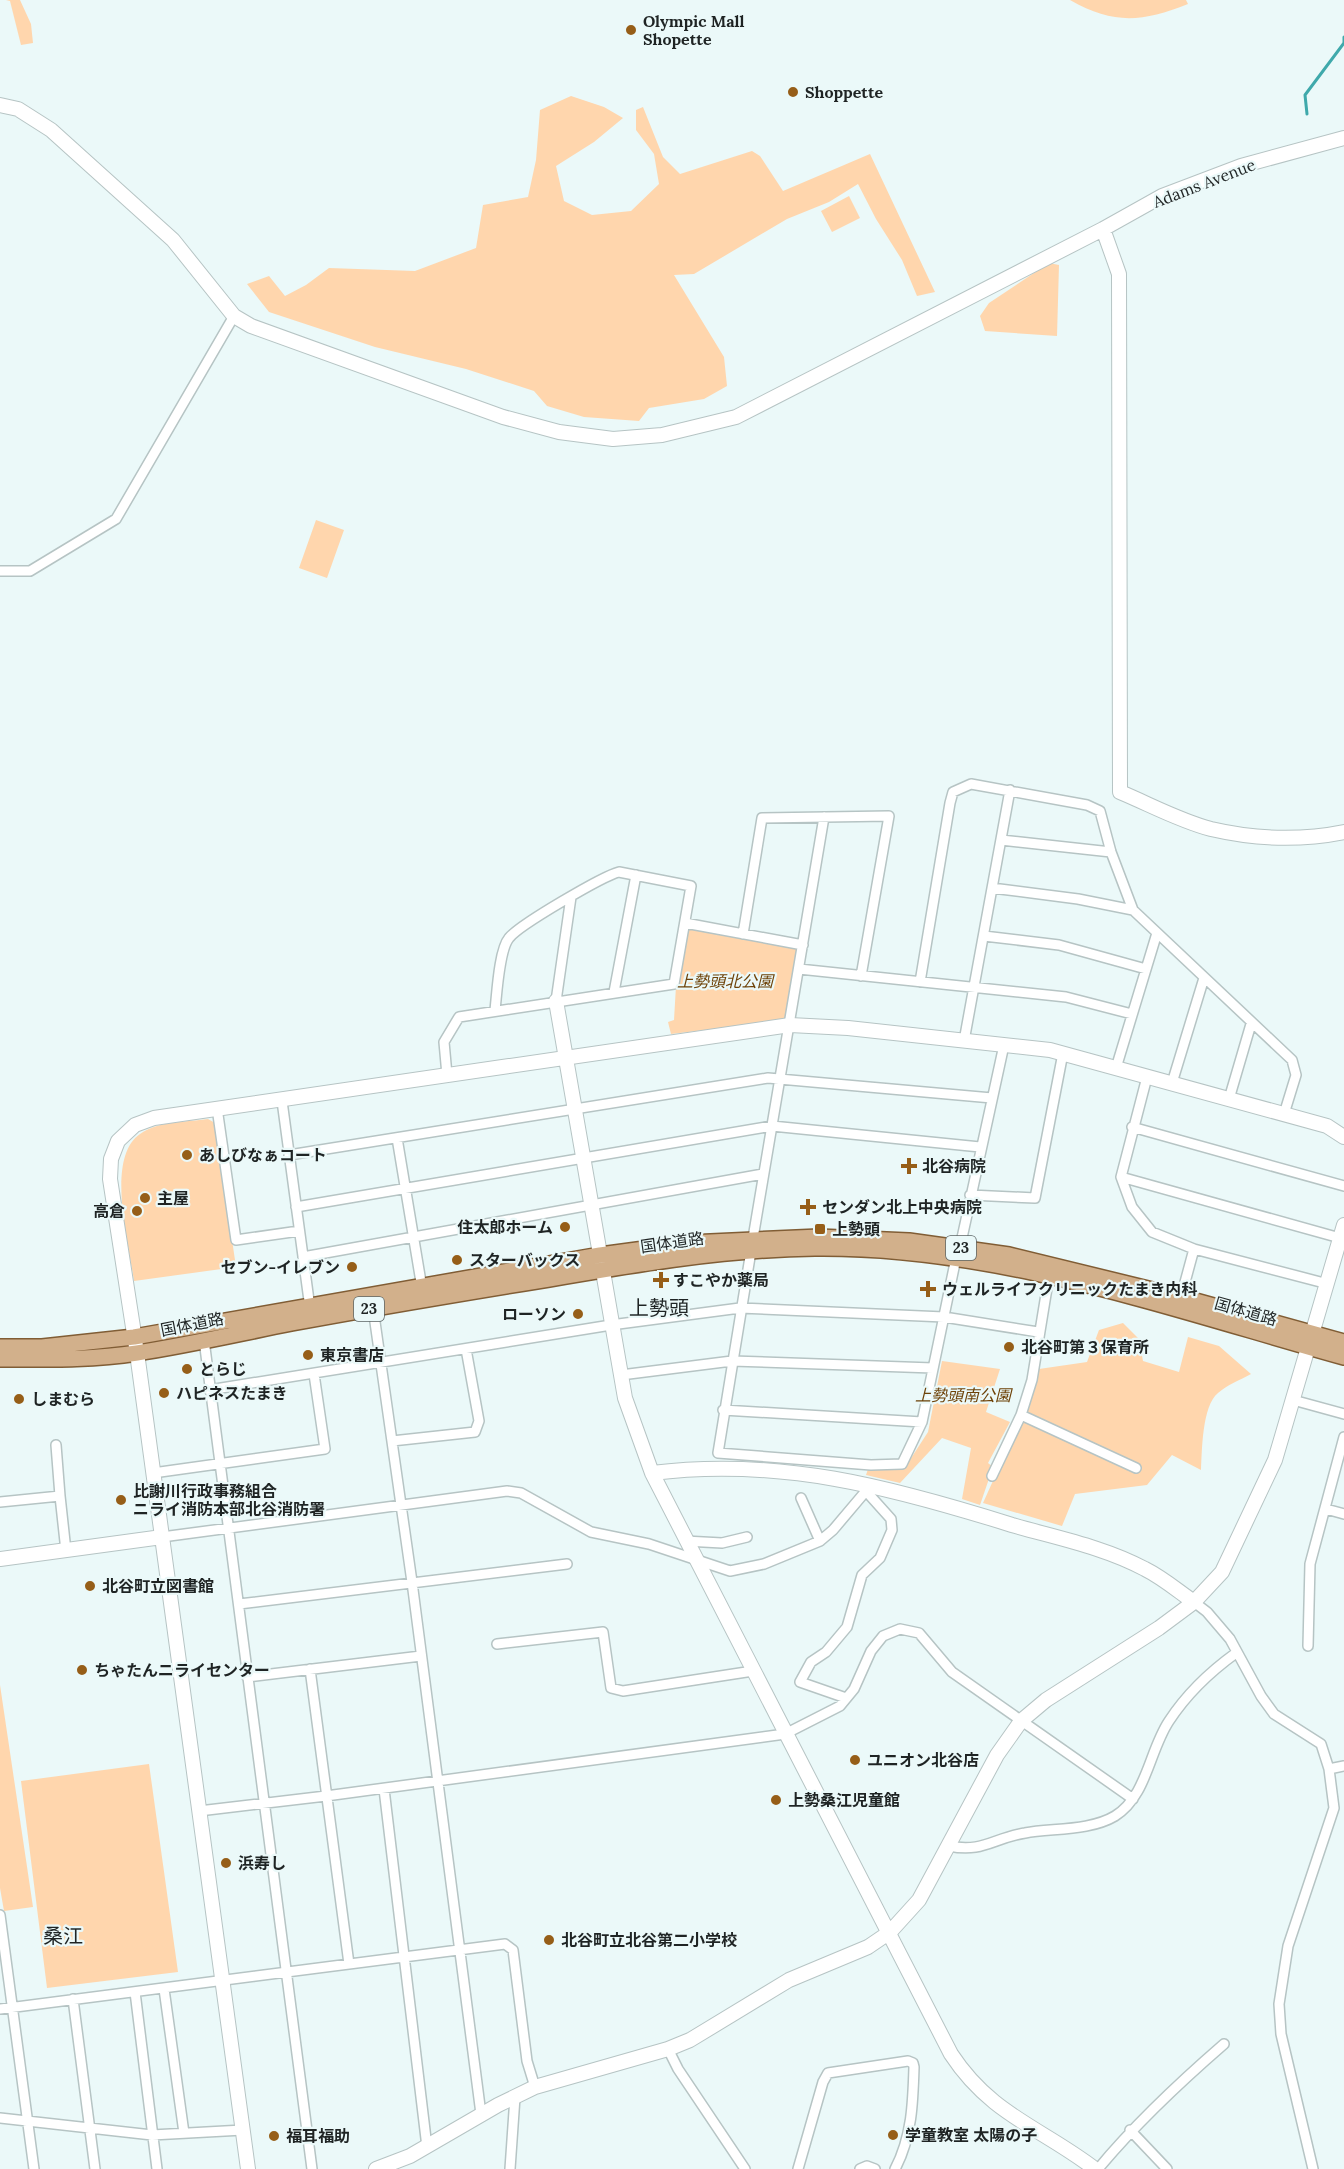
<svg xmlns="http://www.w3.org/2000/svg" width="1344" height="2169" font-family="Lora,'Noto Sans JP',serif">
<rect width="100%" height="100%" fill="#ebf9f9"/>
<path fill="#ffd6ad" d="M6,0h14l11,24 2,19 -12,2 -11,-44z
M1070,0h116l2,4c-46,18 -74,21 -118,-4z
M571,96l33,11 19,11 -29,24 -38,24 8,35 28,14 39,-4 28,-27 -5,-30 -18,-24v-20l7,-3 20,50 17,17 72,-23 8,5 23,35 87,-37 65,138 -18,4 -15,-36 -26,-41 -18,-35 -29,18 -42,17 -93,55 -20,1 50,82 3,29 -23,13 -55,9 -10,13 -55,-4 -37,-11 -13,-15 -68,-22 -91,-22 -106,-35 -22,-28 22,-8 16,20 21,-11 23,-17 86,3 61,-23 7,-43 45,-8 8,-37 4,-50z
M849,196l11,22 -28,14 -11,-21z
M1049,263l10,2 -2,71 -72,-5 -5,-15 9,-13z
M316,520l28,10 -17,48 -28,-10z
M687,926l113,20 -12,70 -6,5 -111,13 -3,-12 6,-2 2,-34z
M208,1119l7,4 21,144 -102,14c-5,-37 -29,-123 6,-147 18,-13 47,-12 68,-15z
M1123,1323l16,16 4,22 36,11 9,-35 31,9 32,28c-11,6 -24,11 -33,19 -16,13 -16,58 -17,77l-29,-15 -25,30 -72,9 -13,32 -79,-23 50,-111 6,-23 48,-7 12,-32z
M942,1361l58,8 -14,43 24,10 -22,41 5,4 -13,38 -18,-6 9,-51 -29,-10 -42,45 -34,-8 2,-6h36l24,-37z
M0,1685l33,222 -29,4 -4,-23z
M149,1764l29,208 -131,16 -26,-207z"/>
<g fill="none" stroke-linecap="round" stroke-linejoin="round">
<path stroke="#3fa9ab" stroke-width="3" d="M1307,114l-2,-19 39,-52v-6"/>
<defs>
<path id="street" d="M0,571h30l86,-52 118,-203
M1001,840l110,12
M992,888l86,11 55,11 159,150 4,15 -12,39
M685,923l118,22
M743,934l19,-116 127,-2 -28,160
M984,936l75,9 87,24
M799,969l267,28 66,17
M920,982l30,-179 3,-11 18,-8 116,21 13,6 11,41 22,58
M614,992l22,-117
M556,1001l15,-104
M964,1041l46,-251
M1116,1068l41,-135
M447,1075l-3,-33 15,-25 215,-33 17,-98 -72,-14c-16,4 -100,53 -110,66 -10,12 -12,55 -14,72
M1147,1077l-26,100 11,30 20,25 42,17 134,35
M1172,1083l32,-105
M1229,1099l22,-75
M282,1101l28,207
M217,1108l19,132 63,-9
M1132,1127l212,59
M397,1138l25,150
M289,1155l479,-77 224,20
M1121,1177l219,61
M970,1195l65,3 28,-145
M296,1207l476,-81 208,21
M753,1238l71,-421
M960,1247l44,-202
M751,1251l-33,202 153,12 31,-1 20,-42 34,-164
M303,1257l460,-83
M1181,1297l13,-48
M373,1308l39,274 69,532
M204,1340l108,829
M621,1375l111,-14 201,7
M209,1390l402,-65 129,-17 204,9 94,15
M1293,1400l51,14
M723,1410l199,12
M1021,1415l115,53
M392,1441l83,-9 4,-11 -13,-72
M56,1445l4,51
M153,1473l172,-24 -11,-75
M992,1476l29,-61 11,-35 17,-104
M801,1498l19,43
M0,1502l60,-6 6,55
M1326,1509l18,5
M162,1537l345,-46 14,2 70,39 58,12 81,27 34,-7 56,-23 13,-11 38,-45
M685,1541l37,2 25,-6
M1194,1602l13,10 23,27 31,57 13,18 47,30 8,25 5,39 -46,138 -9,58 2,30 32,135
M239,1604l328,-40
M497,1644l106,-12 8,56 12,3 130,-20
M1308,1646l2,-82 34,-127
M310,1669l39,295
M247,1677l174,-21
M846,1698l-46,-16 11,-20 15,-10 21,-25 15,-52 18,-17 12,-28 -1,-11 -26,-29
M1329,1769l15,-3
M384,1789l43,358
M199,1811l127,-15 459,-62 55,-28 14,-17 17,-38 12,-15 17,-7 19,4 33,39 181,127
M949,1846c34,7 44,-8 76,-13 27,-5 65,-2 90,-17 32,-20 34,-65 54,-95 17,-26 42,-50 67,-68
M0,1915l34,254
M164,1989l20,144
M135,1992l22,177
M73,1999l22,170
M0,2009l505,-65 8,6 14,111 8,26
M668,2049l10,20 67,100
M0,2118l152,17 91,-5
M1130,2130l37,39
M510,2169l5,-72
M798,2169l25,-87 5,-9 80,-12 5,2 1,4c-1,35 -2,70 -19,102
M860,2169l7,-3 8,3
M1098,2169c39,-47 81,-86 126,-125"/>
<path id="secondary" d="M0,105l18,4 33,21 122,110 61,76 17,10 252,91 56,15 54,7 49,-4 74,-18 367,-188 59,-33 79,-30 103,-28
M1103,229l16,45 1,518c29,12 60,29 91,37 43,10 89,12 133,3
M556,1001l69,397 27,75 299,581c40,61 89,73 144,115
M652,1473c127,-16 239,14 360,52 45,13 92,22 133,44 18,9 33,22 49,33
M0,1559l162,-22
M248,2169l-111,-816 -27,-174 1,-20 7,-18 17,-16 19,-7 636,-93 58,3 202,22 277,76 17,11
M376,2169l34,-13 88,-51 37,-18 133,-38 22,-9 99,-60 79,-33 22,-15 29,-32 78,-145 24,-34 25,-21 113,-72 35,-26 28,-30 53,-112 69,-235"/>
<path id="primary" d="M0,1347h42l92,-10 466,-82 89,-12 130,-6 90,4 100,14 172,42 163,45
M0,1359c46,0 92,1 137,-6 52,-8 104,-20 155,-30 86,-16 171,-30 257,-44 88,-15 176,-30 266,-31 181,-2 356,61 529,109"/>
</defs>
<use href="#street" stroke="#b6c4c4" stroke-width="12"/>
<use href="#secondary" stroke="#b6c4c4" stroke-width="16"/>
<use href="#primary" stroke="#805d35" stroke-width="18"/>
<use href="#street" stroke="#fff" stroke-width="9"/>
<use href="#secondary" stroke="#fff" stroke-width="14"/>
<use href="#primary" stroke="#d2b08b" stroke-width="15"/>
</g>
<g fill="#965e18" stroke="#ebf9f9" stroke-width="2">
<circle cx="631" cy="30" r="6"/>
<circle cx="793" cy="92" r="6"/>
<circle cx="187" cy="1155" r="6"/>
<path d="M906 1157h6v6h6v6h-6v6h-6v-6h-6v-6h6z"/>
<circle cx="145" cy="1198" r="6"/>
<path d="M805 1198h6v6h6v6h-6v6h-6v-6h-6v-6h6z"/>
<circle cx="137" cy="1211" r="6"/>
<circle cx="565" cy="1227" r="6"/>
<rect x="814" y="1223" width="12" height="12" rx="3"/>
<circle cx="457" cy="1260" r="6"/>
<circle cx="352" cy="1267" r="6"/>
<path d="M658 1271h6v6h6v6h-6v6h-6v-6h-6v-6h6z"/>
<path d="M925 1280h6v6h6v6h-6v6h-6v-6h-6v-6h6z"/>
<circle cx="578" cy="1314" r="6"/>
<circle cx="1009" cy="1347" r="6"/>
<circle cx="308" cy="1355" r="6"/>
<circle cx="187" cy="1369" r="6"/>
<circle cx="164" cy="1393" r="6"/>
<circle cx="19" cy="1399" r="6"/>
<circle cx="121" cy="1500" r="6"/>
<circle cx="90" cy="1586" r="6"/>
<circle cx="82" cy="1670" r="6"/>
<circle cx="855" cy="1760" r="6"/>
<circle cx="776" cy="1800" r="6"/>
<circle cx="226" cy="1863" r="6"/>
<circle cx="549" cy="1940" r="6"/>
<circle cx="893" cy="2135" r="6"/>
<circle cx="274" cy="2136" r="6"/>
</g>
<g text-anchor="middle" stroke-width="4.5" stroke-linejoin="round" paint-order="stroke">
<g fill="#ebf9f9" stroke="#5c6464" stroke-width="1.5">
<rect x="946" y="1236" width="30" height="24" rx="4.5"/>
<rect x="354" y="1297" width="30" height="24" rx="4.5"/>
</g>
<g font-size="15" font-weight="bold" fill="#1f2424">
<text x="961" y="1253">23</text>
<text x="369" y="1314">23</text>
</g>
<g font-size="16" font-weight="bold" fill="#1f2424" stroke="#ebf9f9" text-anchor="start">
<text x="643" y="27">Olympic Mall<tspan x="643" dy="18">Shopette</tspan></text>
<text x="805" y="98">Shoppette</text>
<text x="199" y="1161">あしびなぁコート</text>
<text x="922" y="1172">北谷病院</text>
<text x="157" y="1204">主屋</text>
<text x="822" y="1213">センダン北上中央病院</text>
<text x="125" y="1217" text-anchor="end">高倉</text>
<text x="553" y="1233" text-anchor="end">住太郎ホーム</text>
<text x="832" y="1235">上勢頭</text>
<text x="469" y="1266">スターバックス</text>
<text x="340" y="1273" text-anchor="end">セブン-イレブン</text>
<text x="673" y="1286">すこやか薬局</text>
<text x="942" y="1295">ウェルライフクリニックたまき内科</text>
<text x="566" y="1320" text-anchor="end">ローソン</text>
<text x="1021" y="1353">北谷町第３保育所</text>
<text x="320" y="1361">東京書店</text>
<text x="199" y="1375">とらじ</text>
<text x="176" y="1399">ハピネスたまき</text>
<text x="31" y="1405">しまむら</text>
<text x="133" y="1497">比謝川行政事務組合<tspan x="133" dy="18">ニライ消防本部北谷消防署</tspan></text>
<text x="102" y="1592">北谷町立図書館</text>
<text x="94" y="1676">ちゃたんニライセンター</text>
<text x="867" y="1766">ユニオン北谷店</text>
<text x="788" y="1806">上勢桑江児童館</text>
<text x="238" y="1869">浜寿し</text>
<text x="561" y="1946">北谷町立北谷第二小学校</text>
<text x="905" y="2141">学童教室 太陽の子</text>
<text x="286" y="2142">福耳福助</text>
</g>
<g font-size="16" fill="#1f2424" stroke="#ebf9f9">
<text transform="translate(1204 183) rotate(-21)" y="6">Adams Avenue</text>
<text transform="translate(672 1242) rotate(-8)" y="6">国体道路</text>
<text transform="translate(1246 1311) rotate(16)" y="6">国体道路</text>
<text transform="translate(192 1324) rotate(-11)" y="6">国体道路</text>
</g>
<g font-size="16" font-style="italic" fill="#6e4208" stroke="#ebf9f9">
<text x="725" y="987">上勢頭北公園</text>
<text x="963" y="1401">上勢頭南公園</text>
</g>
<g font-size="20" fill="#1f2424" stroke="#ebf9f9">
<text x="659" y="1315">上勢頭</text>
<text x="63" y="1943">桑江</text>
</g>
</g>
</svg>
